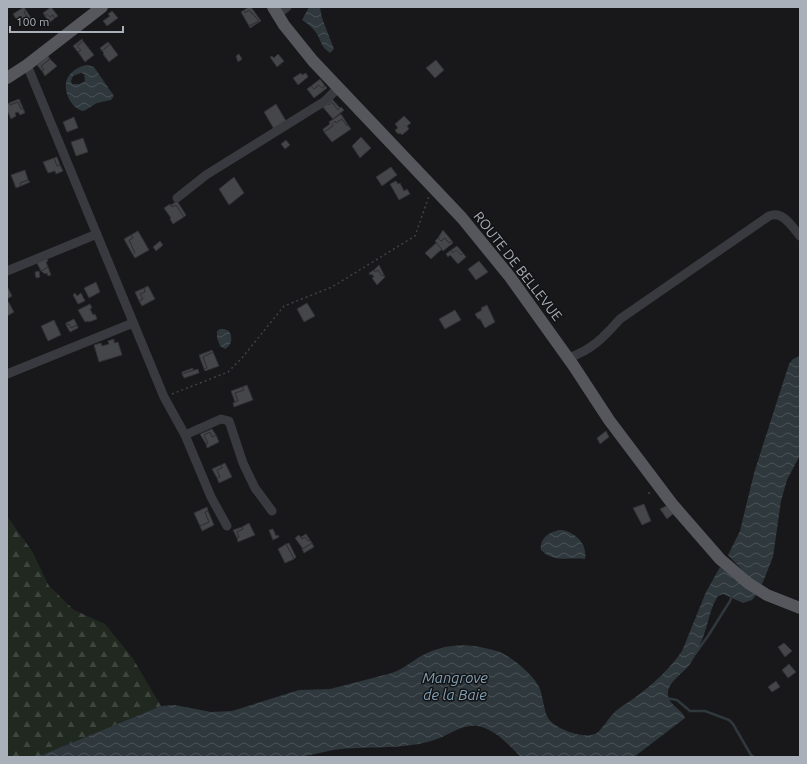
<svg xmlns="http://www.w3.org/2000/svg" width="807" height="764" font-family="Ubuntu,sans-serif">
<defs>
<pattern id="forest-firs" width="22" height="20" patternUnits="userSpaceOnUse"><rect width="22" height="20" fill="#202820"/><path d="M5 1l3.5 6h-7zM16 11l3.5 6h-7z" fill="#3e453e"/></pattern>
<pattern id="water-waves" width="16" height="10" patternUnits="userSpaceOnUse"><rect width="16" height="10" fill="#2e383d"/><path d="M0 5q4-4 8 0t8 0" fill="none" stroke="#4a5257"/></pattern>
</defs>
<rect width="100%" height="100%" fill="#18181a"/>
<path fill="url(#forest-firs)" d="M7,516l25,35 17,35 25,24 31,14 27,33 29,49 -124,51h-29l-1,-2z"/>
<path fill="url(#water-waves)" fill-rule="evenodd" d="M309,7h11l2,11 12,31 -4,4c-9,-6 -8,-10 -13,-19 -4,-6 -9,-10 -15,-14z
M87,65l7,2 20,29 -3,4 -14,3 -13,8c-11,-1 -20,-17 -18,-28 1,-9 12,-17 21,-18zM81,73l3,1 1,7 -5,3h-8l-1,-3 2,-5z
M224,329l5,2c4,7 3,14 -4,18l-5,-3 -3,-8v-7l3,-2z
M800,356v99l-13,25 -6,21 -8,56 -10,25 -7,13 -4,5 -9,3 -20,-9 -5,2c-6,9 -8,19 -11,29 -4,13 -9,28 -17,39 -7,10 -24,19 -22,32 2,10 15,14 17,22l-51,39h-113c-13,-12 -25,-28 -44,-31 -15,-2 -26,8 -40,13 -30,11 -65,7 -96,10 -12,1 -24,5 -36,7l-268,1 124,-51 14,-1 36,7 21,-1 67,-21 31,-1 62,-16c11,-4 19,-11 29,-17 19,-10 38,-13 59,-9 6,1 14,3 20,5 13,6 35,24 40,37 3,8 4,22 8,29 7,11 35,21 47,16 6,-2 15,-19 22,-24 24,-16 49,-35 65,-59l24,-59 14,-25 22,18 4,-11 -18,-19 12,-24 14,-58 35,-109 4,-5z
M559,530c14,0 29,13 26,29 -16,-2 -32,4 -44,-9 -2,-11 8,-18 18,-20z"/>
<g fill="none" stroke-linecap="round" stroke-linejoin="round">
<path stroke="#2e383d" stroke-width="2.5" d="M695,654l13,-18 22,-35 2,-5
M666,698l11,2 13,11h15l24,9 4,4 18,31 3,2"/>
</g>
<path fill="#44464a" stroke="#323236" d="M24,7l2,3 -2,2 3,5 -6,3 2,3 -3,2 -7,-11z
M51,7l7,9 -3,2 -2,-3 -3,2 -3,-3 -2,2 -2,-3z
M249,7h2l10,14 -11,7 -1,-2 10,-5 -10,-11 -4,3 -1,-3z
M26,10l5,8 -8,5 -2,-3 6,-3 -3,-5z
M244,10l1,3 4,-3 3,4h1l6,7 -10,5 -8,-14z
M112,11l6,7 -11,8 -4,-5 7,-5 -2,-2z
M47,14l3,3 3,-2 2,3 -6,5 -4,-7z
M82,39l1,2 -6,5 4,4 -3,2 -5,-6z
M83,41l11,14 -9,7 -7,-10 3,-2 -4,-4z
M108,42l2,2 -8,7 -2,-3z
M110,44l8,11 -9,7 -6,-8 1,-1 -2,-2z
M239,54l3,5 -4,3 -2,-6z
M278,54l6,7 -7,6 -7,-10 2,-1 2,2z
M48,56l2,3 -9,7 3,4 -2,1 -5,-6z
M50,59l7,7 -12,10 -3,-5 2,-1 -3,-4z
M436,60l8,10 -9,8 -9,-10z
M301,73l1,2 4,-2 2,4 -10,8 -5,-7z
M320,79l5,7 -3,2 -3,-3 -5,4 -3,-3z
M319,85l3,3 3,-2 2,2 -13,10 -7,-9 4,-3 3,3z
M19,99l4,9 -2,1 -3,-7 -8,3 -1,-2z
M332,99l8,9 -2,2 -6,-8 -3,3 -2,-2z
M18,102l3,7 2,-1 2,5 -5,2 -2,-3 -3,1 1,3 -5,3 -4,-9v-6l2,-1 1,2z
M326,102l3,3 3,-3 6,8 3,-3 3,3 -11,9 -12,-14z
M276,104l10,17 -12,8 -10,-17z
M341,114l7,11 -1,1 -5,-7 -6,4 -1,-2 -3,3 1,2 -9,6 -1,-3 7,-5 -1,-2z
M404,116l7,7 -4,3 2,3 -7,6 -2,-2 -2,1 -3,-4 3,-2 -3,-4z
M74,117l4,11 -11,4 -4,-10z
M342,119l5,7 1,-1 3,4 -19,13 -8,-10 9,-6 -1,-2 3,-3 1,2z
M361,137l10,11 -11,10 -8,-12z
M83,138l5,14 -12,4 -5,-14z
M286,140l4,5 -5,4 -4,-5z
M57,157l3,8 -3,1 -3,-8z
M54,158l3,8 3,-1 3,6 -7,3 -1,-3 -7,2 -5,-11z
M391,167l6,8 -15,11 -6,-9z
M25,170l3,10 -8,3 1,3 -5,2 -5,-13z
M234,177l10,16 -15,12 -10,-16z
M28,180l2,2 -9,4 -1,-3z
M396,181l2,3 2,-1 4,8 3,-2 3,5 -11,6 -9,-16z
M177,201l9,14 -2,2 -8,-12 -4,2 -1,-2z
M170,204l2,3 4,-2 8,12 -11,7 -3,-5 1,-1 -7,-10z
M443,230l9,11 -3,2 -4,-5 -4,3 -3,-3z
M138,231l11,19 -14,8 -2,-3 2,-2 -6,-13 4,-2 -2,-3z
M131,235l2,3 -4,2 6,13 -2,2 -9,-16z
M438,238l3,3 4,-3 4,5 3,-2 1,2 -10,8 -8,-10z
M160,241l3,4 -7,6 -3,-4z
M436,243l6,6 -11,10 -6,-6z
M457,246l6,7 -2,2 -5,-5 -3,3 -2,-3z
M451,250l2,3 3,-3 5,5 2,-2 3,4 -8,7 -8,-9 -2,2 -2,-3z
M46,257l2,4 -2,1 2,5 -7,4 -4,-8z
M479,261l9,11 -12,8 -8,-11z
M379,265l5,10 -2,1 -4,-6 -3,2 -1,-2z
M48,267l3,8 -3,1 -1,-3 -2,1 -4,-3z
M374,270l1,2 3,-2 4,6 2,-1 1,2 -8,8 -5,-7 2,-1 -2,-3 -2,1 -1,-2z
M39,271l1,6 -4,1 -1,-6z
M96,282l4,10 -11,6 -5,-10z
M7,286l5,10 -5,3z
M148,286l7,13 -13,7 -3,-5 4,-2 -3,-5 5,-2 -1,-4z
M144,288l1,4 -5,2 3,5 -4,2 -4,-9z
M75,293l2,3 4,-3 4,8 -7,3 -5,-9z
M7,301h1l6,11 -7,4z
M307,303l8,13 -11,6 -7,-13z
M90,304l2,4 -2,1 3,6 2,-1 2,5 -8,3 -1,-1 -3,1 -7,-12z
M487,305l8,17 -10,6 -5,-9h-2l-3,-5 7,-4 -1,-2z
M455,310l6,10 -16,9 -6,-10z
M74,319l3,6 -6,3 -2,-4 -3,1v-2z
M54,320l7,15 -13,6 -7,-15z
M69,324l2,4 6,-3 1,3 -8,4 -4,-7z
M114,339v4l4,-1 4,13 -23,7 -5,-17 7,-2 1,3 7,-2 -1,-3z
M212,350l1,2 -10,5 4,11 -3,1 -5,-14z
M213,352l6,14 -14,5 -1,-2 3,-1 -4,-11z
M193,368v2l-11,4v-2z
M198,369l1,4 -15,5 -2,-4z
M247,385l6,15 -19,7 -1,-4 5,-2 -3,-8 9,-3 -2,-3z
M242,387l2,3 -9,3 3,8 -3,1 -4,-11z
M212,429l4,6 -4,2 -2,-5 -6,3 4,8 -2,1 -6,-10z
M606,431l3,6 -9,7 -3,-6z
M210,432l2,5 4,-2 3,7 -12,6 -1,-4 2,-1 -4,-8z
M225,463l7,14 -13,6 -2,-5 3,-1 -3,-7 5,-2 -1,-3z
M221,465l1,3 -5,2 3,7 -3,1 -5,-9z
M644,504l7,17 -9,4 -9,-17z
M666,506l7,8 -6,5 -7,-10z
M207,507l1,4 -3,1 4,10 -9,4 -6,-13z
M208,511l6,14 -12,6 -2,-5 9,-4 -4,-10z
M249,523l6,12 -17,7 -1,-4 2,-1 -2,-5 6,-3 -1,-2z
M242,527l1,2 -6,3 2,5 -2,1 -4,-8z
M273,529l3,7 2,-1 1,2 -6,3 -4,-10z
M306,534l4,6 -2,1 -3,-4 -3,2 -1,-2z
M299,535l3,4 3,-2 3,4 2,-1 2,3 -9,6 -8,-11z
M289,543l7,14 -2,2 -8,-15z
M312,543l2,4 -10,6 -2,-4z
M286,544l8,15 -9,4 -7,-14z
M784,643l8,8 -7,6 -7,-10z
M789,664l7,8 -8,6 -6,-8z
M776,681l4,6 -8,5 -4,-5z"/>
<g fill="none" stroke-linecap="round" stroke-linejoin="round">
<path stroke="#3f4146" stroke-width="1.5" stroke-dasharray="2 3" stroke-linecap="butt" d="M172,394l56,-22 14,-14 42,-52 48,-19 83,-51 14,-40
M649,494v-5"/>
<path stroke="#393a3f" stroke-width="9" d="M277,15l10,-8
M27,65l137,332 21,38 26,62 16,29
M177,198l29,-23 119,-74 13,-13
M7,271l90,-37
M568,358c24,-8 36,-21 52,-39l149,-103c14,-6 23,11 31,20
M7,374l126,-51
M185,435l36,-16 8,2 14,42 12,25 17,23"/>
<path stroke="#55575d" stroke-width="12" d="M273,7l11,18 29,36 149,157 48,59 63,88 36,55 64,85 47,54 28,24 19,12 33,13
M7,78l20,-13 75,-58"/>
</g>
<g text-anchor="middle" stroke-width="3" stroke-linejoin="round" paint-order="stroke">
<g font-size="14" fill="#aab0b9" stroke="#131315">
<text transform="translate(518 266) rotate(52)" y="5">ROUTE DE BELLEVUE</text>
</g>
<g font-size="15" font-style="italic" fill="#82a0b3" stroke="#131315">
<text x="455" y="683">Mangrove<tspan x="455" dy="17">de la Baie</tspan></text>
</g>
</g>
<rect width="807" height="764" fill="none" stroke="#aab0b9" stroke-width="16"/>
<path d="M10 26v6h113v-6" fill="none" stroke="#aab0b9" stroke-width="2"/>
<text x="16" y="26" font-size="12" fill="#aab0b9" stroke="#131315" stroke-width="3" paint-order="stroke">100 m</text>
</svg>
